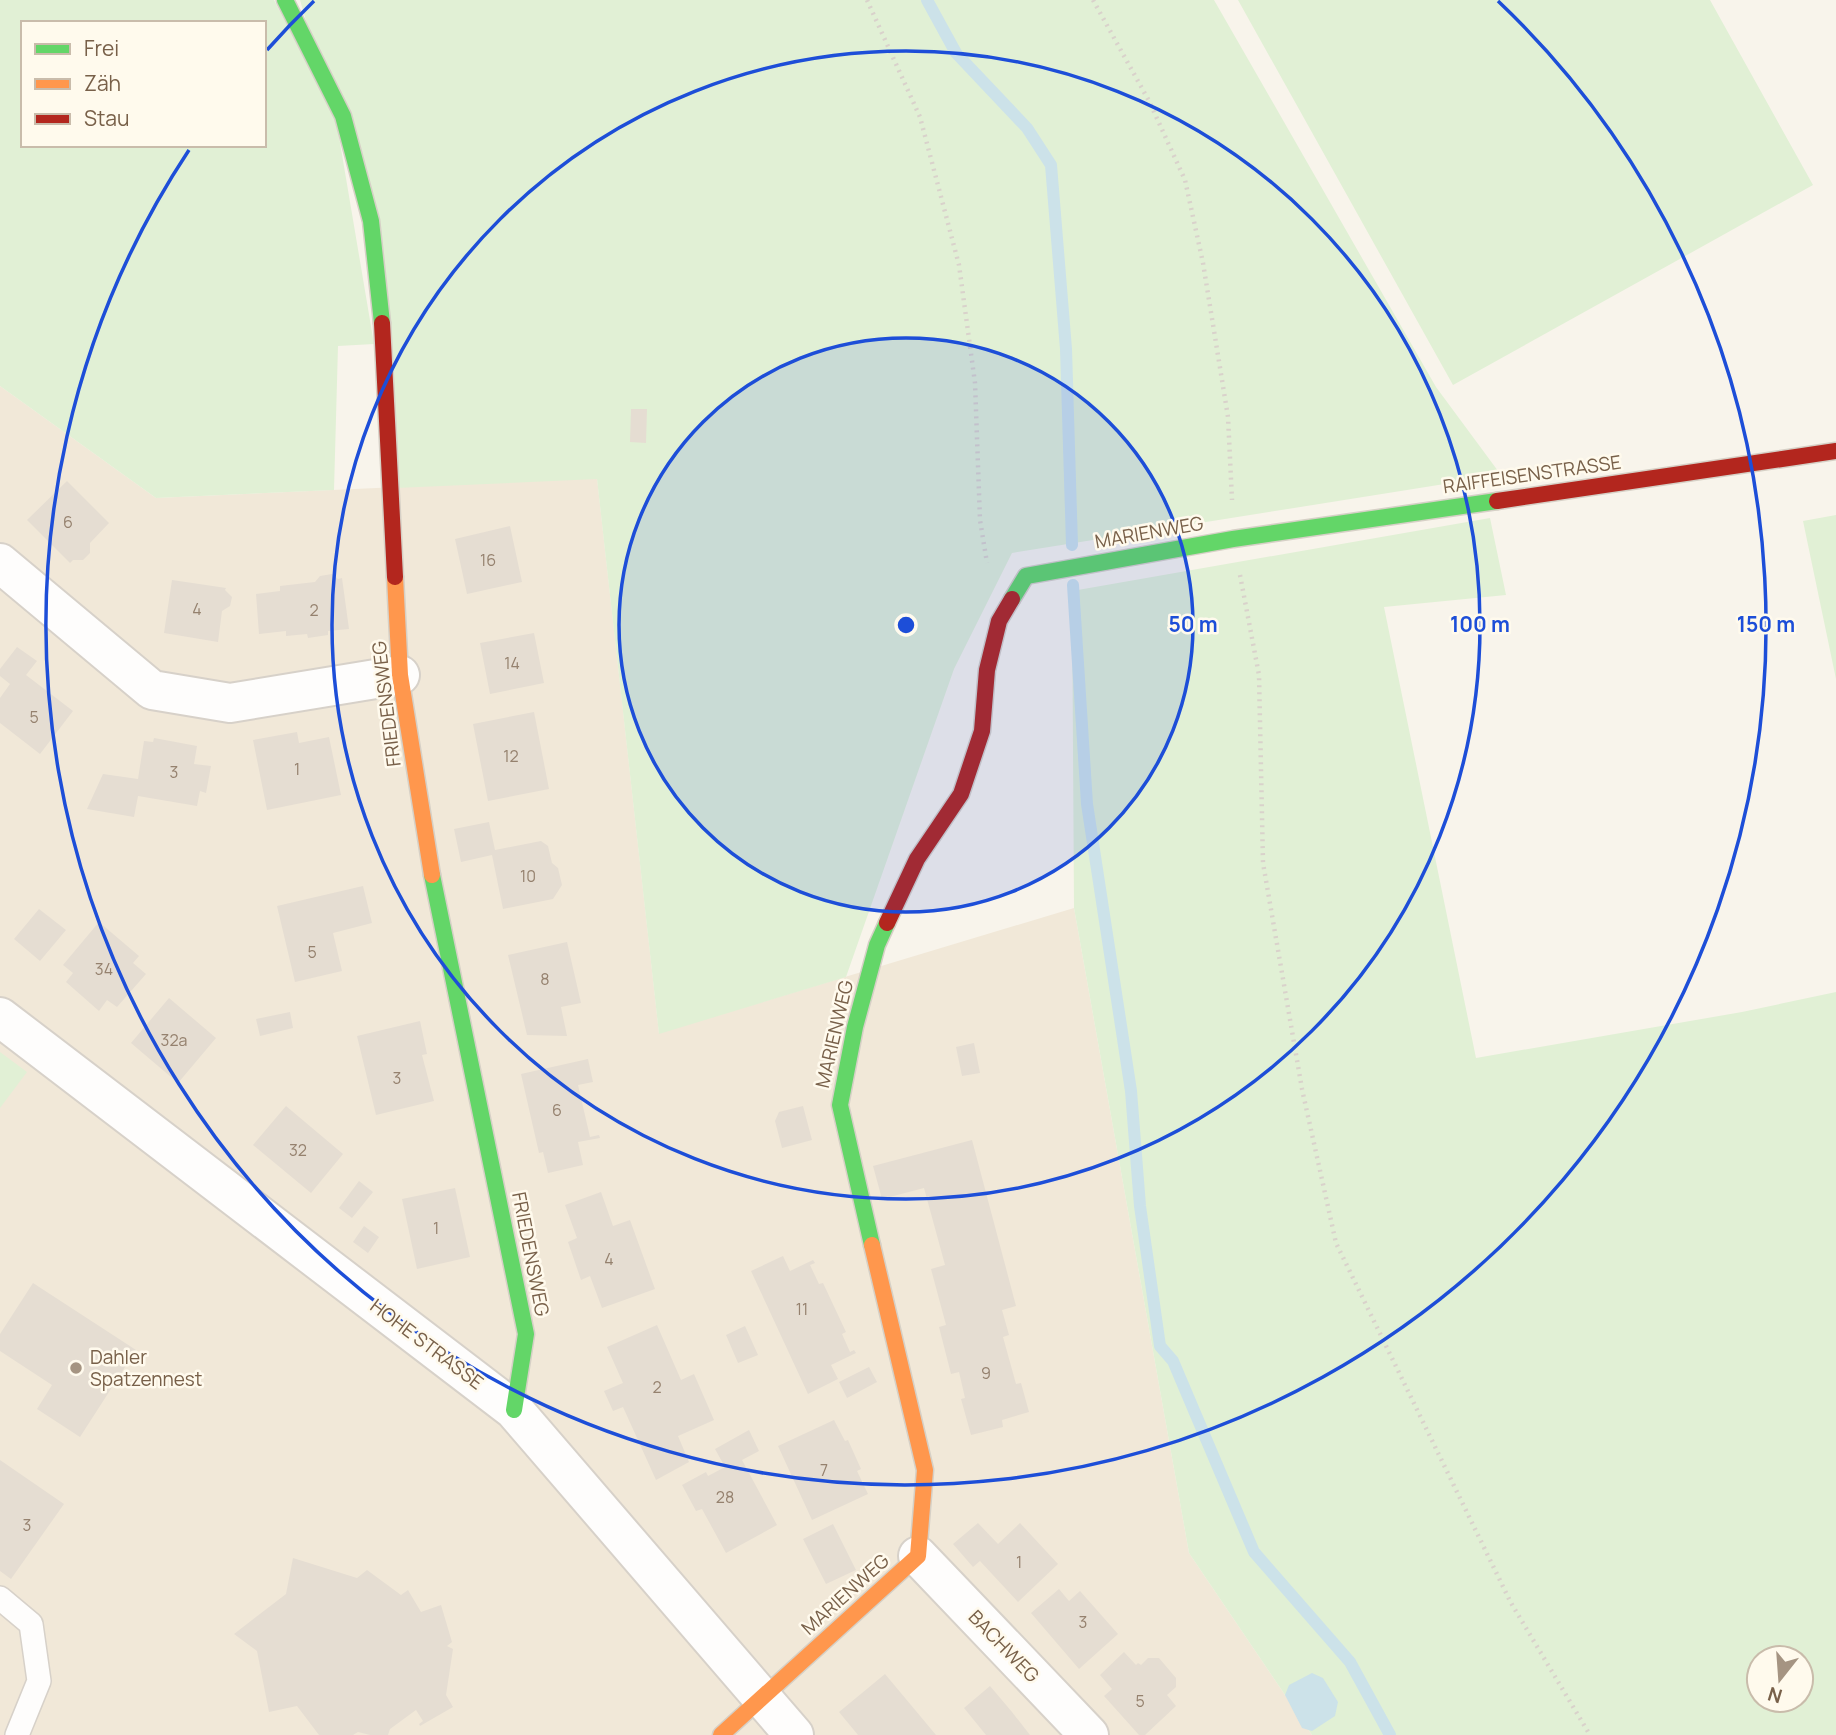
<svg xmlns="http://www.w3.org/2000/svg" width="1836" height="1735" font-family="Manrope,sans-serif">
<rect width="100%" height="100%" fill="#f8f4eb"/>
<path fill="#f1e8d8" d="M0,386l156,112 441,-20 62,555 415,-125 115,645 123,182h-1312z"/>
<path fill="#e1f0d5" fill-rule="evenodd" d="M0,0h274l62,119 38,225 -36,2 -4,144 -178,8 -156,-112zM23,23h241v122h-241z
M300,0h914l222,387 65,88 -489,78 -58,116 -108,308 -187,57 -62,-555 -201,9 -8,-184z
M1238,0h472l103,185 -360,200z
M1836,515v164l-33,-158z
M1490,518l16,77 -122,12 92,451 266,-46 94,-20v743h-524l-123,-182 -115,-645 -2,-317zM1759,1658h42v42h-42z
M0,1052l27,20 -27,36z"/>
<path fill="#cce2e9" d="M1312,1673l11,5 15,24 -3,14 -23,15 -10,-3 -17,-33 4,-10z"/>
<g fill="none" stroke-linecap="round" stroke-linejoin="round">
<path stroke="#cce2e9" stroke-width="12" d="M927,0l29,53 71,75 24,37 15,184 6,196
M1073,585l14,219 44,287 9,115 20,140 13,15 81,191 96,110 40,73"/>
</g>
<path fill="#e5ddd2" d="M631,409h16l-1,34 -16,-1z
M67,481l42,42 -19,20v10l-7,7h-10l-3,3 -43,-43z
M510,526l12,56 -55,12 -12,-55z
M332,574l6,5 4,-1 7,51 -21,2v4l-20,3 -1,-4 -21,2v-5l-27,3 -3,-40 24,-3v-5l35,-4 5,-6z
M172,580l54,8 -1,2 7,7 -2,9 -8,5 -4,31 -54,-9z
M534,633l10,50 -54,11 -10,-51z
M17,647l20,14 -11,14 47,36 -33,43 -40,-31v-25l10,-14 -10,-8v-7z
M534,712l15,77 -61,12 -15,-77z
M297,732l2,11 30,-6 12,58 -74,15 -14,-70z
M154,738l43,8 -3,18 17,2 -5,27 -6,-2 -3,15 -59,-10 -4,21 -47,-8 16,-35 35,5 6,-38 9,1z
M489,822l6,28 46,-9 7,5 4,17 6,5 4,17 -9,14 -50,10 -11,-54 -31,7 -7,-33z
M363,886l9,37 -39,10 9,38 -47,11 -18,-76z
M39,909l27,21 -26,31 -26,-22z
M99,922l40,34 -6,7 13,11 -29,33 -10,-7 -8,11 -33,-29 7,-9 -10,-8z
M567,942l14,61 -20,4 6,29 -40,-1 -19,-80z
M169,998l47,40 -38,45 -47,-40z
M290,1012l3,16 -33,8 -4,-17z
M420,1021l7,33 -5,1 12,46 -58,14 -19,-79z
M974,1043l6,30 -18,3 -6,-29z
M588,1059l5,23 -15,3 12,52 9,-2 1,3 -22,4 5,23 -35,8 -5,-21 -4,1 -18,-79z
M286,1106l57,48 -32,39 -58,-48z
M803,1106l9,34 -30,8 -7,-27 4,-9z
M972,1140l44,166 -14,4 7,25 -6,2 13,47 5,-1 8,29 -27,8 1,7 -32,8 -10,-36 4,-1 -6,-26 -8,2 -12,-47 7,-2 -15,-56 14,-4 -21,-77 -42,11 -9,-33z
M359,1181l14,11 -21,26 -13,-10z
M455,1188l15,69 -53,12 -15,-70z
M601,1192l12,34 17,-6 25,69 -53,19 -12,-32 -9,4 -13,-38 9,-4 -12,-33z
M364,1226l15,11 -11,16 -15,-11z
M783,1256l7,15 23,-11 2,3 -5,2 9,19 4,-1 23,49 -4,2 8,18 4,-2 2,3 -25,12 7,14 -30,15 -57,-123z
M33,1283l103,67 -56,87 -43,-28 15,-24 -52,-34v-17z
M657,1325l24,55 13,-6 20,46 -36,16 11,26 -33,18 -33,-73 -10,4 -9,-20 19,-8 -16,-36z
M745,1326l13,29 -20,8 -12,-28z
M869,1367l8,15 -30,16 -8,-16z
M834,1420l11,21 3,-1 13,29 -4,2 11,23 -56,26 -34,-74z
M749,1430l10,21 -17,9 35,65 -51,28 -24,-44 -6,2 -14,-26 24,-13 2,4 17,-9 -10,-18z
M0,1460l64,44 -53,75 -11,-8z
M978,1523l20,21 22,-21 38,41 -40,38 -38,-41 -7,6 -20,-23z
M833,1524l23,46 -30,14 -23,-45z
M293,1558l64,20 10,-8 34,25 7,-5 13,22 20,-7 11,37 -5,4 6,3 -7,46 7,12 -33,19 -1,-2 4,-3 -7,-11 -26,19 -2,6h-18l-12,-3 -5,3h-34l-22,-29 -28,6 -12,-61 -23,-17 52,-40z
M1059,1589l10,12 11,-10 38,43 -39,35 -48,-56z
M1124,1652l12,13 2,-2 3,2 7,-7h11l17,20v9l-9,8 9,11 -31,29h-6l-35,-39 8,-7 -12,-14z
M885,1674l51,61h-78l-19,-23z
M990,1686l22,26 18,23h-44l-22,-27z"/>
<g fill="none" stroke-linecap="round" stroke-linejoin="round">
<defs>
<path id="lane" d="M0,1598l31,26 8,57 -22,54"/>
<path id="street" d="M0,563l152,127 78,13 170,-28
M0,1017l514,393 280,325
M918,1556l171,179"/>
<path id="fast" d="M285,0l58,116 28,105 11,102
M1012,599l14,-23 207,-37 264,-38
M432,875l94,459 -12,76
M872,1245l-32,-140 15,-78 22,-82 10,-22"/>
<path id="slow" d="M395,577l5,98 32,200
M721,1735l197,-179 7,-86 -53,-225"/>
<path id="jam" d="M382,323l13,254
M1497,501l339,-50
M887,923l30,-64 44,-65 21,-63 5,-61 12,-49 13,-22"/>
</defs>
<use href="#lane" stroke="#d7d1c9" stroke-width="26"/>
<use href="#street" stroke="#d7d1c9" stroke-width="42"/>
<use href="#fast" stroke="#d6d0c6" stroke-width="19"/>
<use href="#slow" stroke="#d6d0c6" stroke-width="19"/>
<use href="#jam" stroke="#d6d0c6" stroke-width="19"/>
<path stroke="#d9d2cb" stroke-width="4.5" stroke-dasharray="2 5" stroke-linecap="butt" d="M867,0l53,117 39,148 16,118 5,137 7,43
M1093,0l56,101 36,79 18,83 25,154 4,83
M1240,575l19,100 4,188 39,226 34,154 175,360 79,132"/>
<use href="#lane" stroke="#fefdfc" stroke-width="23"/>
<use href="#street" stroke="#fefdfc" stroke-width="38"/>
<use href="#fast" stroke="#63d668" stroke-width="16"/>
<use href="#slow" stroke="#ff974d" stroke-width="16"/>
<use href="#jam" stroke="#b3261e" stroke-width="16"/>
</g>
<circle cx="906" cy="625" r="287" fill="#1d4ed8" fill-opacity=".12"/>
<g fill="none" stroke="#1d4ed8" stroke-width="3.5">
<circle cx="906" cy="625" r="287"/>
<circle cx="906" cy="625" r="574"/>
<path d="M267 50A860 860 0 0 1 314 1M1498 1A860 860 0 1 1 189 150"/>
</g>
<circle fill="#a59482" stroke="#fffaed" stroke-width="2.5" cx="76" cy="1368" r="7"/>
<g text-anchor="middle" stroke-width="5" stroke-linejoin="round" paint-order="stroke">
<g font-size="16" fill="#95816e">
<text x="68" y="528">6</text>
<text x="488" y="566">16</text>
<text x="197" y="615">4</text>
<text x="314" y="616">2</text>
<text x="512" y="669">14</text>
<text x="34" y="723">5</text>
<text x="511" y="762">12</text>
<text x="297" y="775">1</text>
<text x="174" y="778">3</text>
<text x="528" y="882">10</text>
<text x="312" y="958">5</text>
<text x="104" y="975">34</text>
<text x="545" y="985">8</text>
<text x="174" y="1046">32a</text>
<text x="397" y="1084">3</text>
<text x="557" y="1116">6</text>
<text x="298" y="1156">32</text>
<text x="436" y="1234">1</text>
<text x="609" y="1265">4</text>
<text x="802" y="1315">11</text>
<text x="986" y="1379">9</text>
<text x="657" y="1393">2</text>
<text x="824" y="1476">7</text>
<text x="725" y="1503">28</text>
<text x="27" y="1531">3</text>
<text x="1019" y="1568">1</text>
<text x="1083" y="1628">3</text>
<text x="1140" y="1707">5</text>
</g>
<g font-size="19" fill="#786049" stroke="#fffaed">
<text transform="translate(1532 474) rotate(-8)" y="7">RAIFFEISENSTRASSE</text>
<text transform="translate(1149 532) rotate(-10)" y="7">MARIENWEG</text>
<text transform="translate(386 704) rotate(-97)" y="7">FRIEDENSWEG</text>
<text transform="translate(834 1034) rotate(-77)" y="7">MARIENWEG</text>
<text transform="translate(531 1254) rotate(79)" y="7">FRIEDENSWEG</text>
<text transform="translate(427 1344) rotate(37)" y="7">HOHE STRASSE</text>
<text transform="translate(845 1594) rotate(-42)" y="7">MARIENWEG</text>
<text transform="translate(1004 1646) rotate(46)" y="7">BACHWEG</text>
</g>
<g font-size="19" fill="#786049" stroke="#fffaed" text-anchor="start">
<text x="90" y="1364">Dahler<tspan x="90" dy="22">Spatzennest</tspan></text>
</g>
</g>
<circle cx="906" cy="625" r="10" fill="#1d4ed8" stroke="#fffaed" stroke-width="3.5"/>
<g font-size="21" text-anchor="middle" font-weight="bold" fill="#1d4ed8" stroke="#fffaed" stroke-width="5" stroke-linejoin="round" paint-order="stroke">
<text x="1193" y="632">50 m</text>
<text x="1480" y="632">100 m</text>
<text x="1766" y="632">150 m</text>
</g>
<rect x="21" y="21" width="245" height="126" fill="#fffaed" stroke="#c9bcab" stroke-width="2"/>
<rect x="35" y="44" width="35" height="10" fill="#63d668" stroke="#c9bcab" stroke-width="2"/>
<text x="84" y="56" font-size="21" fill="#786049">Frei</text>
<rect x="35" y="79" width="35" height="10" fill="#ff974d" stroke="#c9bcab" stroke-width="2"/>
<text x="84" y="91" font-size="21" fill="#786049">Zäh</text>
<rect x="35" y="114" width="35" height="10" fill="#b3261e" stroke="#c9bcab" stroke-width="2"/>
<text x="84" y="126" font-size="21" fill="#786049">Stau</text>
<g transform="translate(1780 1679) rotate(197)"><circle r="33" fill="#fffaed" stroke="#c9bcab" stroke-width="2"/>
<path d="M0-5L12 26L0 18L-12 26Z" fill="#a59482"/>
<text y="-10" font-size="19" font-weight="bold" text-anchor="middle" fill="#786049">N</text>
</g>
</svg>
